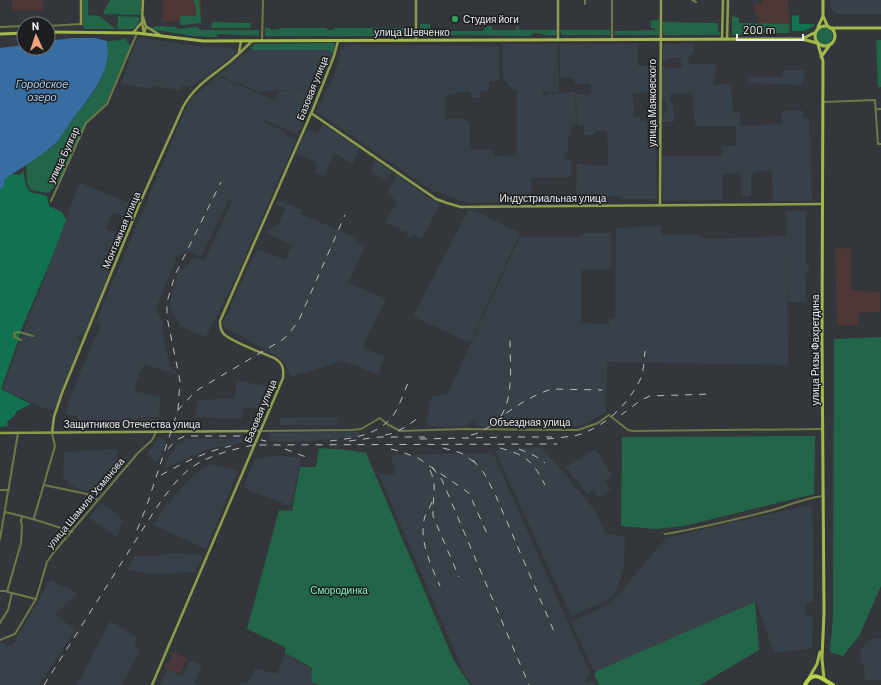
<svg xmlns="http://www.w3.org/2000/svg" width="881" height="685" font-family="Barlow,sans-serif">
<rect width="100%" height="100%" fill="#33373b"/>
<path fill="#4c383c" d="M173,652l14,7 -6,14 -16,-4v-4l3,-1 3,-5v-5z"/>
<path fill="#384149" d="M830,0h51v14h-45l-6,-5z
M142,38l53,8h21l20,4v4l-47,34 -3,-2 -4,-1 -2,5 -26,-4 -1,3 -32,-5 16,-45z
M502,44h56l1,48h-16v4h3v-2l29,-2 1,32 -6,5v6h-2v17l-4,1 1,6h6v18l-40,1v21h-14v3l-48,1 -38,-13 -115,-79 17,-33 5,-14 2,-13 7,-6 152,1 1,35h-11v10h-9v7h-9v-6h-11l-7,3 -8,1 1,23h18l6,4v27l23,-1 1,7 23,-1v-65h-4l-10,-11z
M560,44h78v22h18l1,26 -24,1 1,24h6v3l7,2v20h9l1,57h-36v-3l-45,2 1,-34 31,2 -1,-35h-12v4h-11v-10h-7l-1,-31h15v-10h-15l-4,-6h-10l-2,-3z
M662,44h32l1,9h-3l-1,4h-3l1,7h27l-2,21 17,-1 2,29h7v13l41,-2 1,2v-15l20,-1 1,8 6,-1 3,84h-39l-1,-30h-11l-10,3v22h-9l-1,-23 -19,1v26l-59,1 -1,-45h60v-10h14v-20h-41l-2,-33 -23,1v8h3l1,20h-12v-8l3,-2 2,-5 -1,-4 -4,-4v-33l5,3 15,-1 -1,-10h-13v2h-6z
M252,48l79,1 2,3 -4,12 -12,24 -58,4 -41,-17z
M783,70h21l1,4 -3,11 -55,-2v-6h35z
M217,76l58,24 5,-9 36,-2 -18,45 -33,-14v3l20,9v3l11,5 -59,135 -29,58 -4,4 -25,-12 -10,-19 9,-34 18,-14 9,2 27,-59 -2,-2v-1l-29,58 -14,-5 -14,7 3,2 -20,49 6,12 1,13 7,33 9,8 -35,-11 -10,24 3,4 23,4 -1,21 -30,1 -2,9h-49v-11l-13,-2 7,-22 29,-68 -5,-2 93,-221z
M323,124l37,25 -7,15 -19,-10 -10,23 -9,-5 3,-5 -2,-1 1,-3 -21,-10 12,-24 10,5z
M375,160l17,11 -5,10 -17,-10z
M397,174l29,22 14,8 -18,35 -9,-4 -2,4 -5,-3 3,-5 -2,-1 -1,2 -7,-2v-3l-14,-4 12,-21 -10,-10z
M80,183l54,22 1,2 -3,9 -4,2 -15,-5 -8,15 19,7 -40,102 -5,-2 -2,5 4,1 -26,69 -11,-2 -41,-19 25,-70 18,-45 -1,-4 20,-52 6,-4h-4z
M278,200l24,10 -1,4 54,23 1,4 9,5 -17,37 38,16 -24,48 23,10 -7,17 -36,-13 -51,16 -9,-18 -53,-29 -7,-6 35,-75 28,11 7,-15 -28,-13 14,-7 7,-16 -9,-5z
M469,209l8,3 43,21 -50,110 -57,-27z
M786,211h20v54l3,1v7h-3v29h-18l-1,-49 1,112 -181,-3 -1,50 -25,14 -103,1 -3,-6h-5l-3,6 -41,-1 5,-29 17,-4 72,-156h60l4,-4h27v37l-27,-1 -3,2v52l28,1v-5l6,-1 1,-90 45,-2 1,9h34l12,4 79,-3z
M237,381l38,6 -8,22 -24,-2 -1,12 -47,-2 4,-17 36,-2z
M337,417l1,8h-58v-7z
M129,419h29v9l-30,-1z
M359,432v4l-29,3 -28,3 -33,-1v-8z
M159,437l7,4 -5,14 -5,8 -9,-9z
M245,438l2,4 -39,7 -10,4 -31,14 -2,-2 5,-11 5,-5 2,-5 6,-2 1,-3z
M540,447l14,14 41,50 11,22 5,2 14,1 -1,31 -8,25 -8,8 -37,16 -76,-165z
M118,449l-3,21 -17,27 -30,-13v-3l-5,-1 1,-28z
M595,449l17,26 -7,6 6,8 -12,9 -6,-8 -6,4 -21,-27z
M493,453l97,220 -5,10 7,-3 2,5h-122l-7,-10 -86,-200h16l-4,-20z
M278,455l23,3 -10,48 -48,-18 12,-29z
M212,464l26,7 -32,78 -53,-24 13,-19 25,-28 13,-10z
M102,503l21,17 -6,17 -28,-19z
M809,505l3,2 1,18v77l-7,1 -1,13h8l-1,32 -38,5 -18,-51 -161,71 -24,-51 36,-17 13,-12 46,-55z
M183,553l20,3 -8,16 -46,2 -23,-5 10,-13h24l1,-2z
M50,580l28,14 -23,20 20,16 -36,55h-39v-41l2,-1 10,3z
M110,621l28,17 -4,8 6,4 -18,35h-45z
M872,638l9,1v41h-16l-1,-15 -4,-4 1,-12z
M285,654l27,15 -1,13 6,3h-77l1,-2h7l7,-15 22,6z
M190,660l12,5 -8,18 5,2h-39l7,-16 15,7z"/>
<path fill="#4d3835" d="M12,0h31l1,10h-32z
M163,0h38v21h-39z
M762,0h26v13h2v12l-31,-1v-9h-5v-12l8,1z
M850,248v42l30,2v20l-22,1v12h-21l-2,-76z"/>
<path fill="#236549" d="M83,0h5v15l11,1 17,13h-31l-2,-2z
M110,0h31v15l-37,-1 -1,-1z
M193,0h6l2,23 -19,2 -2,-2v-7h16v-10z
M118,16l22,1c-3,15 -10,12 -23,12z
M732,16l7,2v5l50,1 1,9h-45l-3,2h-10z
M656,20h3v15h-44l-1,-4 41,-1v-2h-4l-1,-7z
M212,22l39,1 -1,5h-39z
M662,22l56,1v9h3l-1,2 -3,1h-54z
M420,24h10v8h17l-1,3 -25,1 -1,-2z
M156,26l20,1 1,2 20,-2 4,3h58v6l-41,-2 -2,3 -22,-1 -39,-6 -4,-2z
M492,26v4h24l1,-4h1l1,4h38l-1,5c-5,1 -10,0 -16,-1v-1h-7v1l-4,2 -78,-1v-4h32l3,-4z
M815 36a9 9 0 1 1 18 0a9 9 0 1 1-18 0Z
M265,28h5l1,2 9,-1 1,-1h46v2h7v-2h80v6l-4,2h-144l-1,-1z
M560,30h50l1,4 -3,1h-46z
M125,38l4,6 2,1 -26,60 -19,17 -25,56 -12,15 -18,-3 -4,-7 -1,-18c8,-5 27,-17 32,-24 4,-5 6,-11 10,-16 19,-24 45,-51 39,-84l14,-1z
M876,40h5v47h-3z
M333,43l2,2 -2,9 -4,-4h-75l-4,-2 5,-4z
M881,337v249l-22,50 -16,20 -13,-4 3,-36 1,-277z
M815,436l-1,58 -130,32 -28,3 -35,-3 1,-89z
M319,448l29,2 18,3 88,208 16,24h-151l-8,-3 1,-14 -27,-15v-6l-38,-18 32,-119 13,1 8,-44h16z
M755,602l4,48 -59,35h-101l-5,-11 5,-4z"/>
<path fill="#10724f" d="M799,15v9h15v2l-10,5h-12v-15z
M23,171l3,15 4,6 17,4 2,10 13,6 4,8 -16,42 -29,68 -3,11 -17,48 30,15 -14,7 -3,5 -7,6 1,4 -8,1v-237l4,-5 1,-6 6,-5 9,1z"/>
<path fill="#386da2" d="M72,38h23l12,3c6,35 -22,60 -40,86 -3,4 -6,11 -10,15 -13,13 -37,26 -52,37l-1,6 -4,5v-142l24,-3v3h24v-7z"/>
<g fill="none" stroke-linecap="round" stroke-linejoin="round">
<path stroke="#6e7947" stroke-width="2" d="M585,0v4
M692,0l4,2
M48,26l33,-2
M0,27l24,-1
M612,39v-39
M262,41l1,-41
M823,102l52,-2 3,44h3
M876,109h5
M51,201l35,-78 21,-19 30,-71
M21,340l-6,-3 -1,-4 5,-1 14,4
M260,431l91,-1 10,-1 19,-11 7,6 13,7 63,-2 115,1 20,-7 11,-8 19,15 5,1 190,-2
M44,485l43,9 11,6
M0,490h9
M5,512c23,5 45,12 67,20
M34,518l21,-72 -3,-13
M665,534c37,-6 72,-15 108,-24 17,-5 32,-12 50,-14
M0,539l18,-106
M0,591h7
M12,593l24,6
M0,623l8,-13 4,-17 -5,-1 14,-49 1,-18 -1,-3v-3l2,-2
M0,640l15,-6 21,-35 11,-37 7,-10 83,-98 15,-14 4,-8"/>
<path stroke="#8d9d4b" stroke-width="2.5" d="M81,0v24
M558,0v39
M143,17l3,10 -2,7
M142,22l2,12
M147,27l13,8
M133,33l9,-11 1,-22
M722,39l1,-39
M727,39l1,-39
M416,40v-40
M239,52l2,-11
M311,113l125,86 11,4 14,4 361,-3
M660,205l1,-205
M0,433l260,-2
M52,433l2,-16 8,-24 77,-188 44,-98c10,-19 27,-30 44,-43 9,-7 17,-15 25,-23
M152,685l131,-307c1,-9 0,-14 -7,-19 -12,-6 -46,-17 -53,-26 -3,-4 -3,-8 -3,-12l93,-212 21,-53 4,-15"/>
<path stroke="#a4b94c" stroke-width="3" d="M823,16l5,11
M815 36a10 10 0 1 1 20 0a10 10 0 1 1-20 0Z
M818,27l5,-11v-16
M830,28h51
M48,32l89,1 66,8 587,-2h12l15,4
M0,34l24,-1
M802,39l12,-6
M818,45l5,16 -1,278 2,274 -2,46 2,20
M821,57l8,-11
M809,678l8,-14 3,-12"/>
<path stroke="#bad34b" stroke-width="4" d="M805,685c8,-16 17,-6 28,0"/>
<path stroke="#bbbdc1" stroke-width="1" stroke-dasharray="7 7" stroke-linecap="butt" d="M178,410l2,-29 -13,-64v-15l8,-27 46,-93
M621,415l20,-15 9,-4 61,-2
M501,416c13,-20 9,-53 9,-76
M385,435c13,-2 24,-10 34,-18
M471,435c14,-3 23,-12 34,-21 14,-10 30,-20 47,-25l50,1
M420,439l89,-2h43
M547,439c10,-1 21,-2 31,-4 28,-9 50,-30 63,-57 3,-8 3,-18 4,-27
M330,441c23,-3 46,-5 62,-24 7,-9 11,-23 16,-34
M349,441l30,-4h46
M443,448l18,5 16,11
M500,448c26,7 33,13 45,37
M168,449l8,-9 9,-4h57l24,5
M285,449l26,10
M391,449l8,2 19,7 51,35 20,45
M519,449l16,7 10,7
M473,460l11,13 11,21 61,142
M432,467l10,13 87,205
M430,470c8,17 2,28 3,46l26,61
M161,475c22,-12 45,-24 70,-29
M432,502c-2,5 -5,10 -7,14 -7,23 6,50 15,70
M137,530l9,-22 32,-98 15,-16 6,-5 83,-49 6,-5 11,-15 46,-105
M44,685l111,-175c9,-13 19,-28 31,-38 16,-15 47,-23 68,-27l303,-1"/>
</g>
<circle fill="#2e9e5b" stroke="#1c1e20" stroke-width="1.5" cx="455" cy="19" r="4"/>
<g text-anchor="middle" stroke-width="3" stroke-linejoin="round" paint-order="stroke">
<g font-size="10" fill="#ebedf0" stroke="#1c1e20" text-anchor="start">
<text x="463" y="23">Студия йоги</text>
</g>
<g font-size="10" fill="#ebedf0" stroke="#1c1e20">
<text x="412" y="36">улица Шевченко</text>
<text transform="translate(312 88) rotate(-68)" y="4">Базовая улица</text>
<text transform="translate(652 103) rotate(-90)" y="4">улица Маяковского</text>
<text transform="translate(63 155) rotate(-65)" y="4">улица Булгар</text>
<text x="553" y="202">Индустриальная улица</text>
<text transform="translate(121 230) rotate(-67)" y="4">Монтажная улица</text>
<text transform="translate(815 350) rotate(-90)" y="4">улица Ризы Фахретдина</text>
<text transform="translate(260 411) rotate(-67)" y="4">Базовая улица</text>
<text x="530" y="426">Объездная улица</text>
<text x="132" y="428">Защитников Отечества улица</text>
<text transform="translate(85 503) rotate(-50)" y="4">улица Шамиля Усманова</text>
</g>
<g font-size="10" fill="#80f6c2" stroke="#1c1e20">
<text x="339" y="594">Смородинка</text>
</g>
<g font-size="11" font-style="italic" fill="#9fcaf7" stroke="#1c1e20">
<text x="42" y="88">Городское<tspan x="42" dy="13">озеро</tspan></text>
</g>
</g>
<g transform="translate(36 36) rotate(357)"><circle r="19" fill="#1c1e20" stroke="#6f7173"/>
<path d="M0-3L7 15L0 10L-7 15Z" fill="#f2a07f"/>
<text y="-6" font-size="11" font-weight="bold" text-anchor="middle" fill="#ebedf0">N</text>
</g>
<path d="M737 34v6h66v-6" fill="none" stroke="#ebedf0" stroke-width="2"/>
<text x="743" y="34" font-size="12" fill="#ebedf0" stroke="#1c1e20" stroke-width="3" paint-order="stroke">200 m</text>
</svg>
